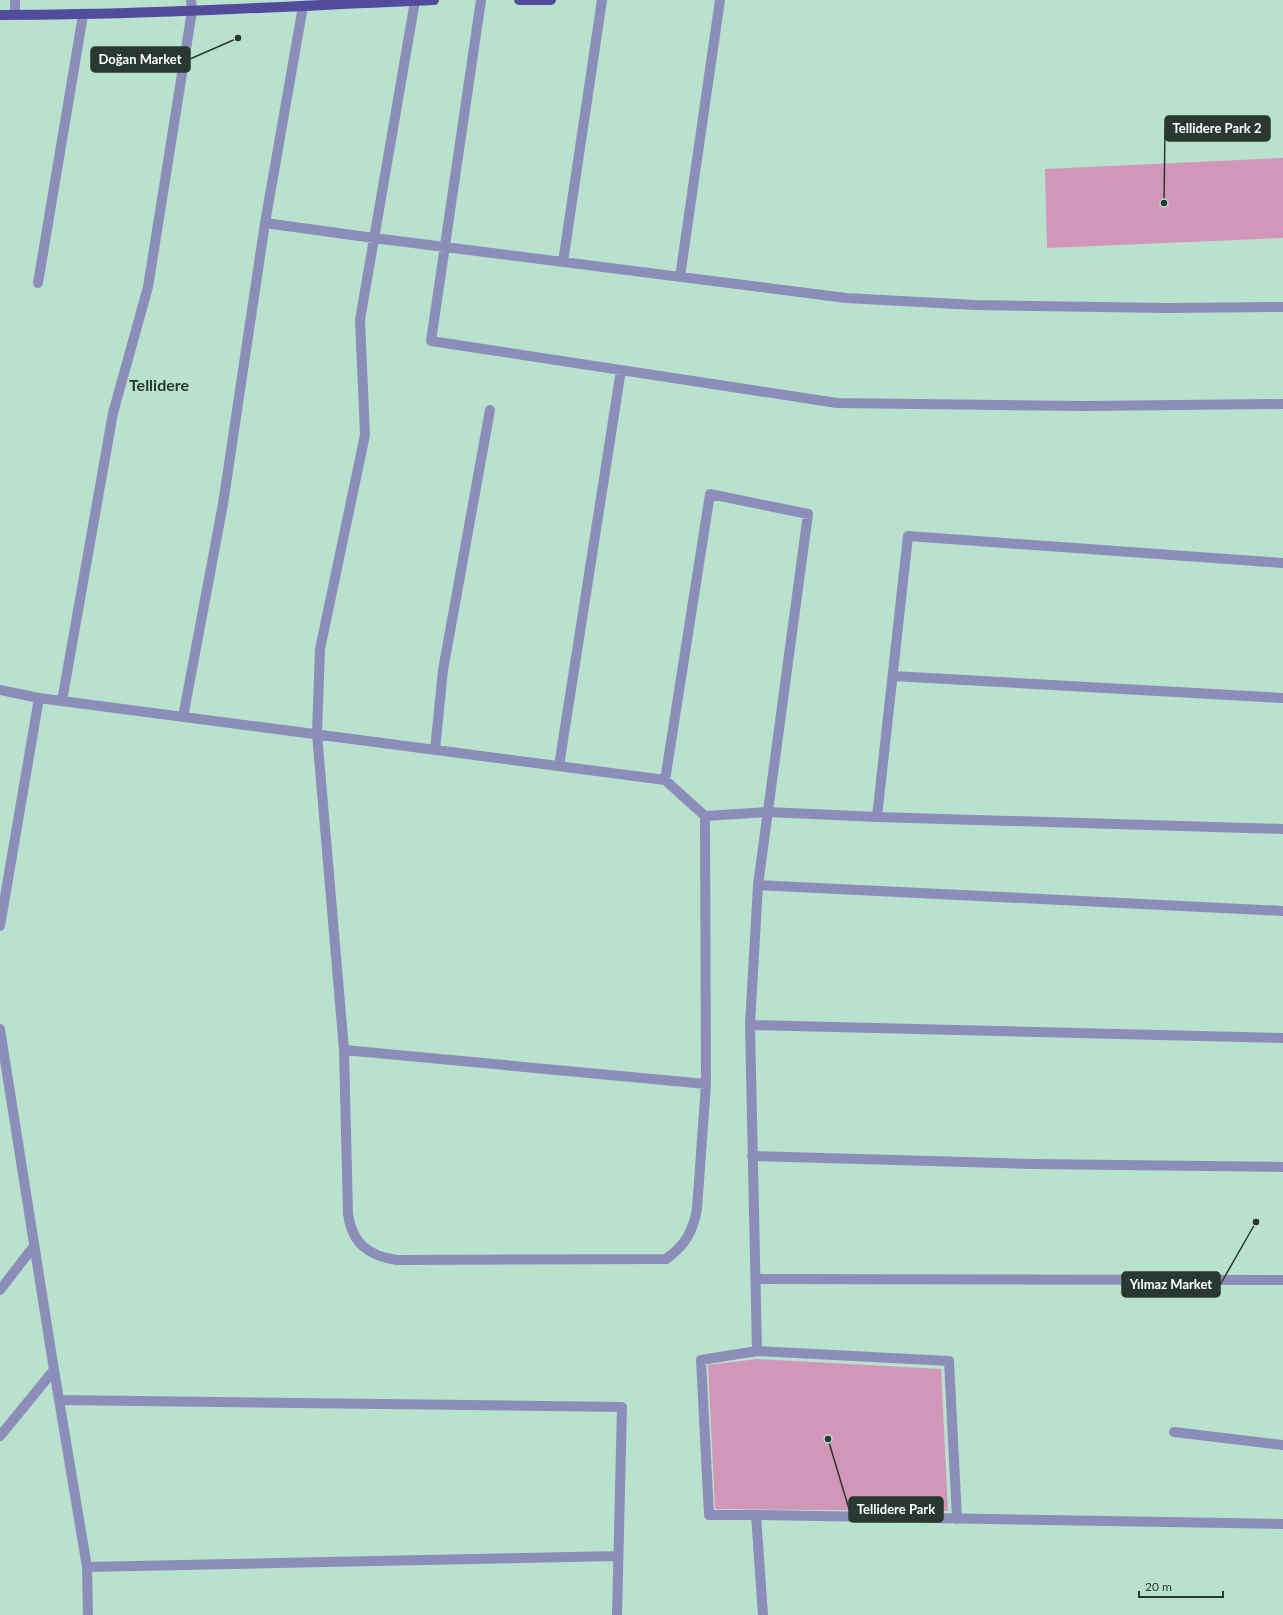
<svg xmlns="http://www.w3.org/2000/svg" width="1283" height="1615" font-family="Lato,sans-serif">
<rect width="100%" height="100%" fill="#b9e2ce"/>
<path fill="#d296b8" d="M1283,158v80l-236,10 -2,-79z
M757,1359l184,10 7,142 -233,-2 -7,-144z"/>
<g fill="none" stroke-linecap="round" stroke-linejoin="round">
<path stroke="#8d8dba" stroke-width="10" d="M15,0v15
M481,0l-50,341 406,62 247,3 199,-2
M415,1l-55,319 5,115 -45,214 -3,85 27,316 4,164c4,29 20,42 49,46l269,-1c19,-13 27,-28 31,-50l9,-125 -1,-268
M265,223l109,15 472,60 129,7 192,3 116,-1
M563,262l39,-262
M680,277l40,-277
M38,283l45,-268
M893,676l390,22
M0,690l39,8 626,82 40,36 63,-4 109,5 406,12
M62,701l51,-288 35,-126 44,-276 -1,-11
M183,717l40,-213 42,-281 38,-217
M435,750l8,-80 47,-260
M559,766l62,-396
M665,780l45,-286 98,20 -50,371 -8,140 7,326 -56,9 8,155h47l7,100
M877,817l31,-281 375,27
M758,885l525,26
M0,926l39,-228
M750,1025l533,13
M0,1029l54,341 33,197 1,48
M344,1050l362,34
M752,1156l280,8 251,3
M755,1279l528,1
M0,1290l34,-44
M757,1351l192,10 8,158
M59,1400l563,7 -5,208
M1174,1432l109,13
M0,1436l54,-66
M756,1515l527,9
M87,1567l531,-11"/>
<path stroke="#534c9d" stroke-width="10" d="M519,0h32
M0,15c145,0 289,-9 434,-15"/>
</g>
<g text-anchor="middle" stroke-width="4" stroke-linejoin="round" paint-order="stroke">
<g font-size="16" font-weight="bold" fill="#293931" stroke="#b9e2ce">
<text x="159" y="391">Tellidere</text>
</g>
</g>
<path fill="none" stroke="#293931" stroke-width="1.5" d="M238 38L190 59M1164 203L1165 129M1256 1222L1220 1285M828 1439L849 1509"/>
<g fill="#293931" stroke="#b9e2ce" stroke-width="1.5">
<circle cx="238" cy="38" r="4"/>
<circle cx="1164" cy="203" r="4"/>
<circle cx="1256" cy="1222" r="4"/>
<circle cx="828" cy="1439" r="4"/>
</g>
<g fill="#293931" stroke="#293931" stroke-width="1.5">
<rect x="91" y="47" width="99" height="25" rx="4"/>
<rect x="1165" y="116" width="105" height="25" rx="4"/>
<rect x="1122" y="1272" width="98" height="25" rx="4"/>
<rect x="849" y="1497" width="94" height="25" rx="4"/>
</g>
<g font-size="13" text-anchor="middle" font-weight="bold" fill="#fff">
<text x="140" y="64">Doğan Market</text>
<text x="1217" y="133">Tellidere Park 2</text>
<text x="1171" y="1289">Yılmaz Market</text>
<text x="896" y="1514">Tellidere Park</text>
</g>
<path d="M1139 1591v6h84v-6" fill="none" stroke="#293931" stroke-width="2"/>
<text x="1145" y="1591" font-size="12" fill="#293931" stroke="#b9e2ce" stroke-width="3" paint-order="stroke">20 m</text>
</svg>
